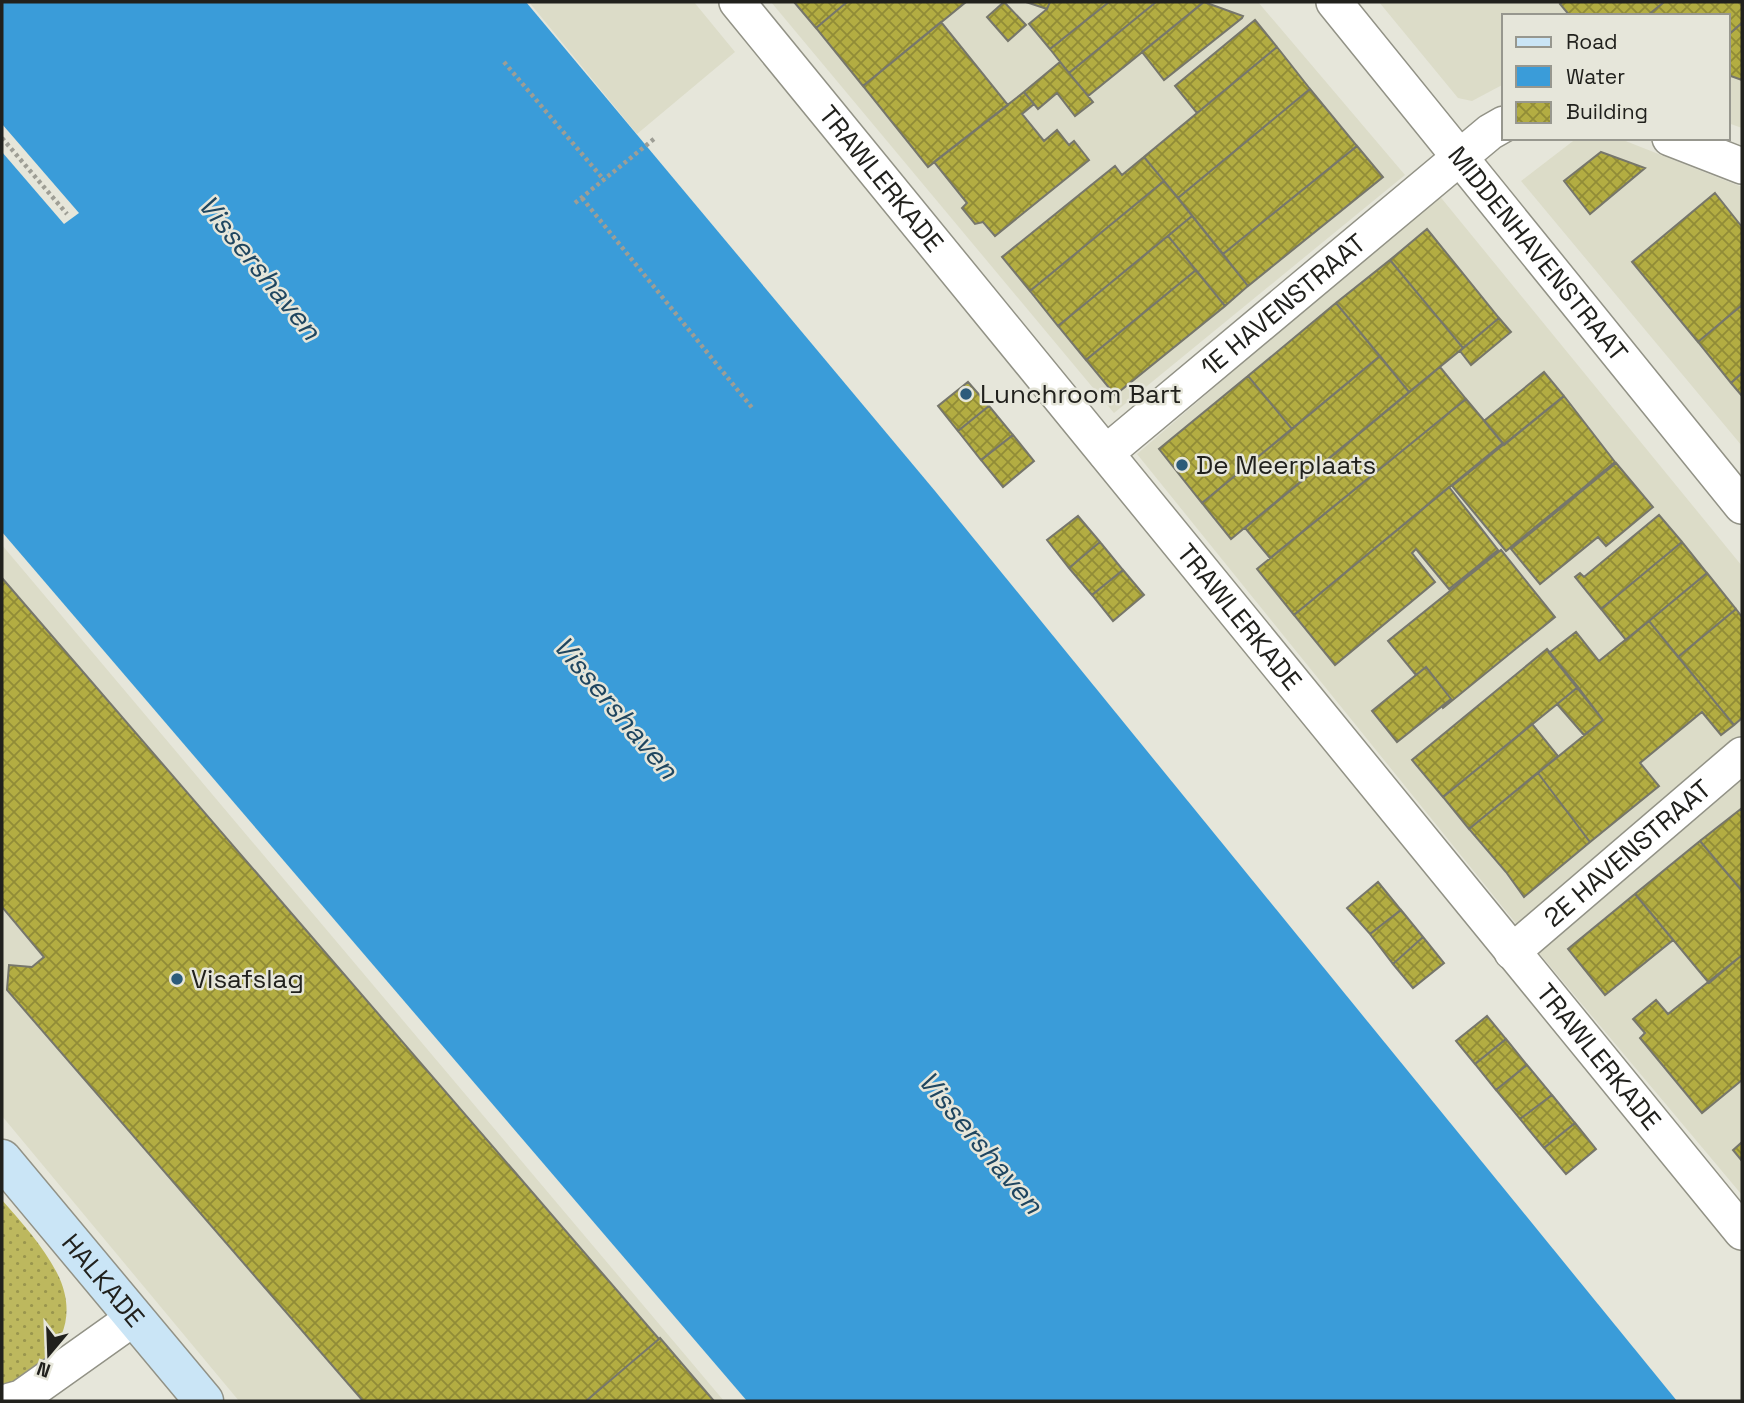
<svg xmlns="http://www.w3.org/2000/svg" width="1744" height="1403" font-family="'Space Grotesk',sans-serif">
<defs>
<pattern id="grass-dots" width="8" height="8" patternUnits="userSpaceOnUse" patternTransform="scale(1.75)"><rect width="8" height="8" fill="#bdb85e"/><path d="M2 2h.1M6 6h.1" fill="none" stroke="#99954d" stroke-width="1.8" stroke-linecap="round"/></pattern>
<pattern id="building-cross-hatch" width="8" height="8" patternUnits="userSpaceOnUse" patternTransform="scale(1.75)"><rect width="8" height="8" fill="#b3ad42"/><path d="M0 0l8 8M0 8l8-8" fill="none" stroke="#918c37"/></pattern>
</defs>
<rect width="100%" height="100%" fill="#e6e6da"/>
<path fill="#dcdcc8" d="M529,2h165l41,50 -98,82z
M771,2h487l147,173 -291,238z
M1379,2h363v126l-14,-5v-107h-224v68l-32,17 -14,-3z
M1577,138h41l124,49v259l-221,-265z
M1438,194l304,372v168l-224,192 -381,-472z
M2,545l722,856h-485l-237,-285z
M1742,780v415l-203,-242z"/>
<path fill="url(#grass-dots)" d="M2,1200c20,23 41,46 55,73 27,53 -7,95 -55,114z"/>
<path fill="#3a9cd9" d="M2,2h524l409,489 742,910h-930l-745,-869z"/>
<path fill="#e6e6da" d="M2,124l77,89 -15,11 -62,-72z"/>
<path fill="url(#building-cross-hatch)" stroke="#76766b" stroke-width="2" d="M794,2h53l-31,26z
M847,2h119l-103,84 -47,-58z
M1004,2l22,23 -18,16 -21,-24z
M1026,2h24l-3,7z
M1050,2h59l-59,47 -21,-25 18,-15z
M1109,2h47l-87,71 -19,-24z
M1156,2h48l-116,94 -19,-23z
M1204,2l39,14 -1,2 -78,62 -22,-28z
M1563,2h101l-17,14h-77l-10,-12z
M1664,2h78v21l-14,12v-19h-81z
M1255,20l22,27 -80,66 -22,-27z
M941,22l67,83 -80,62 -65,-81z
M1742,23v57l-14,-5v-40z
M1277,47l33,42 -132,109 -34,-41z
M1060,62l33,40 -18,14 -18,-23 -19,16 -14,-17z
M1310,89l47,57 -134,108 -45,-56z
M1024,92l10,12 -12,10 22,27 13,-11 12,15 5,-4 15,19 -94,76 -12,-14 -8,2 -13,-16 5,-5 -33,-41z
M1357,146l26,31 -135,109 -25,-32z
M1601,152l44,16 -55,46 -26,-33z
M1144,157l20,24 -134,110 -28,-34 113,-91 7,9z
M1164,181l28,35 -134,110 -28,-35z
M1715,193l27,34v78l-44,37 -66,-80z
M1192,216l56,70 -23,20 -57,-70z
M1427,229l72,89 -36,30 -73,-88z
M1168,236l28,34 -110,90 -28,-34z
M1390,260l73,88 -54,44 -73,-89z
M1196,270l29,36 -110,89 -29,-35z
M1336,303l44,53 -88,73 -44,-53z
M1742,305v68l-11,10 -33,-41z
M1499,318l12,14 -40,33 -11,-14z
M1380,356l29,36 -178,147 -29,-36z
M1440,367l26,32 -196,159 -25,-30z
M1544,372l20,24 -60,49 -20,-24z
M1742,373v23l-11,-13z
M1248,376l44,53 -90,74 -43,-54z
M968,382l21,24 -31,25 -20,-25z
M1564,396l51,66 -109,89 -54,-65z
M1466,399l37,44 -209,172 -37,-46z
M989,406l24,29 -32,25 -23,-29z
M1013,435l21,26 -31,26 -22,-27z
M1616,463l37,44 -47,39 -8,-9 -58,47 -29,-35z
M1449,487l49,63 -49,39 -33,-40 -4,4 23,29 -100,83 -41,-50z
M1659,515l23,27 -81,67 -26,-32 5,-4 4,4z
M1078,516l22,26 -31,26 -22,-28z
M1100,542l23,28 -31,25 -23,-27z
M1682,542l25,31 -81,67 -25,-31z
M1501,550l54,67 -112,91 -1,-2 9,-7 -25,-32 -10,8 -28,-34z
M1123,570l21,25 -31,26 -21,-26z
M1707,573l29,36 -58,48 -29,-36z
M2,578l657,761 -73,62h-223l-356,-411 2,-25 23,2 12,-10 -42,-50z
M1736,609l6,8v101l-8,7 -56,-68z
M1649,621l85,104 -13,10 -19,-23 -62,51 19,23 -69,56 -52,-69 65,-53 -54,-67 27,-21 23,29z
M1547,649l31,38 -135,110 -31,-37z
M1426,667l25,32 -54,43 -25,-31z
M1578,687l25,33 -19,15 -27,-31z
M1532,724l26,32 -89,73 -26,-32z
M1538,773l52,69 -66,55 -18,-25 -37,-43z
M1742,808v83l-42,-50z
M1700,841l42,50v64l-33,28 -74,-89z
M1378,882l23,28 -31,24 -23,-26z
M1635,894l38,46 -68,55 -37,-46z
M1401,910l22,27 -30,27 -23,-30z
M1423,937l21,26 -31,25 -20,-24z
M1742,955v125l-40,33 -62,-75 5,-5 -12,-14 23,-19 12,14z
M1487,1016l19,23 -31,25 -19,-23z
M1506,1039l21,26 -31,25 -21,-26z
M1527,1065l25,30 -32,24 -24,-29z
M1552,1095l23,28 -31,25 -24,-29z
M1575,1123l21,26 -30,25 -22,-26z
M1742,1142v19l-9,-11z
M660,1338l54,63h-128l73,-62z"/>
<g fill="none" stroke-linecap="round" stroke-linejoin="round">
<defs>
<g id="street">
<path id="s1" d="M737,2l1005,1230"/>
<path id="s2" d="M1334,2l408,504"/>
<path d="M1670,138l72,28"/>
<path id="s3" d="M1106,453l384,-321 14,-8"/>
<path id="s4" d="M1512,952l230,-197"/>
<path d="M10,1401l11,-3 114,-81"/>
</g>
<g id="secondary">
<path id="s5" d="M2,1159l202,242"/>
</g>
</defs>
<use href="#street" stroke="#929286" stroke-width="38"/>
<use href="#secondary" stroke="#929286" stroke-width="41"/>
<path stroke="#9e9e95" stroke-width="4.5" stroke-dasharray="3.5 3.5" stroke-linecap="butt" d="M504,62l100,118
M2,138l65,76
M582,198l171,211
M575,203l79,-64"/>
<use href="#street" stroke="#fff" stroke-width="35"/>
<use href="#secondary" stroke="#cae5f6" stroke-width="38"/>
</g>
<g fill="#2c5b7a" stroke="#e6e6da" stroke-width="2.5">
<circle cx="966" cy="394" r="7"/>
<circle cx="1182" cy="465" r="7"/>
<circle cx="177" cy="979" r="7"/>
</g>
<g text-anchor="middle" stroke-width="5" stroke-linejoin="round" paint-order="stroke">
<g font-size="26" fill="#21211d" stroke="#e6e6da">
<text dy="9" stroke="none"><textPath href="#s1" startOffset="228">TRAWLERKADE</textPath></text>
<text dy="9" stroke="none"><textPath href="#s2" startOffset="324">MIDDENHAVENSTRAAT</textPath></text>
<text dy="9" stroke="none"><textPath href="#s3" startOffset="231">1E HAVENSTRAAT</textPath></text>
<text dy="9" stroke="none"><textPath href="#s1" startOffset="794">TRAWLERKADE</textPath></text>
<text dy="9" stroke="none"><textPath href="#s4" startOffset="152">2E HAVENSTRAAT</textPath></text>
<text dy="9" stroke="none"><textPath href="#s1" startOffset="1362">TRAWLERKADE</textPath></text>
<text dy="9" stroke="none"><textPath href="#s5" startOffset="158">HALKADE</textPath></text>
</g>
<g font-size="26" fill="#21211d" stroke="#e6e6da" text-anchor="start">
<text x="980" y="403">Lunchroom Bart</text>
<text x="1196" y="474">De Meerplaats</text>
<text x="191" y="988">Visafslag</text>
</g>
<g font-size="28" font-style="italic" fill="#1f4660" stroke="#e6e6da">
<text transform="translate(260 267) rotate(51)" y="10">Vissershaven</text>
<text transform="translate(616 707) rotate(50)" y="10">Vissershaven</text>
<text transform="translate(981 1142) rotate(50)" y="10">Vissershaven</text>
</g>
</g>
<rect width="1744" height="1403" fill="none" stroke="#21211d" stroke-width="7"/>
<rect x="1502" y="14" width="228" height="126" fill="#e6e6da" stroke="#97978e" stroke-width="2"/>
<rect x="1516" y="37" width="35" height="10" fill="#cae5f6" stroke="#97978e" stroke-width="2"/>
<text x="1566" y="49" font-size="21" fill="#21211d">Road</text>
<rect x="1516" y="66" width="35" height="21" fill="#3a9cd9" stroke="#97978e" stroke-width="2"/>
<text x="1566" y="84" font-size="21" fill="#21211d">Water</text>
<rect x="1516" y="102" width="35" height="21" fill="url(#building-cross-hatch)" stroke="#97978e" stroke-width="2"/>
<text x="1566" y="119" font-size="21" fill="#21211d">Building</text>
<g transform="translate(49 1354) rotate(199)" stroke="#e6e6da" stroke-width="5" paint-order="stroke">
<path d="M0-5L12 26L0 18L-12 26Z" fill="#21211d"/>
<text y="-10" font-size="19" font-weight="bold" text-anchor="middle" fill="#21211d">N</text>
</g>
</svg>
